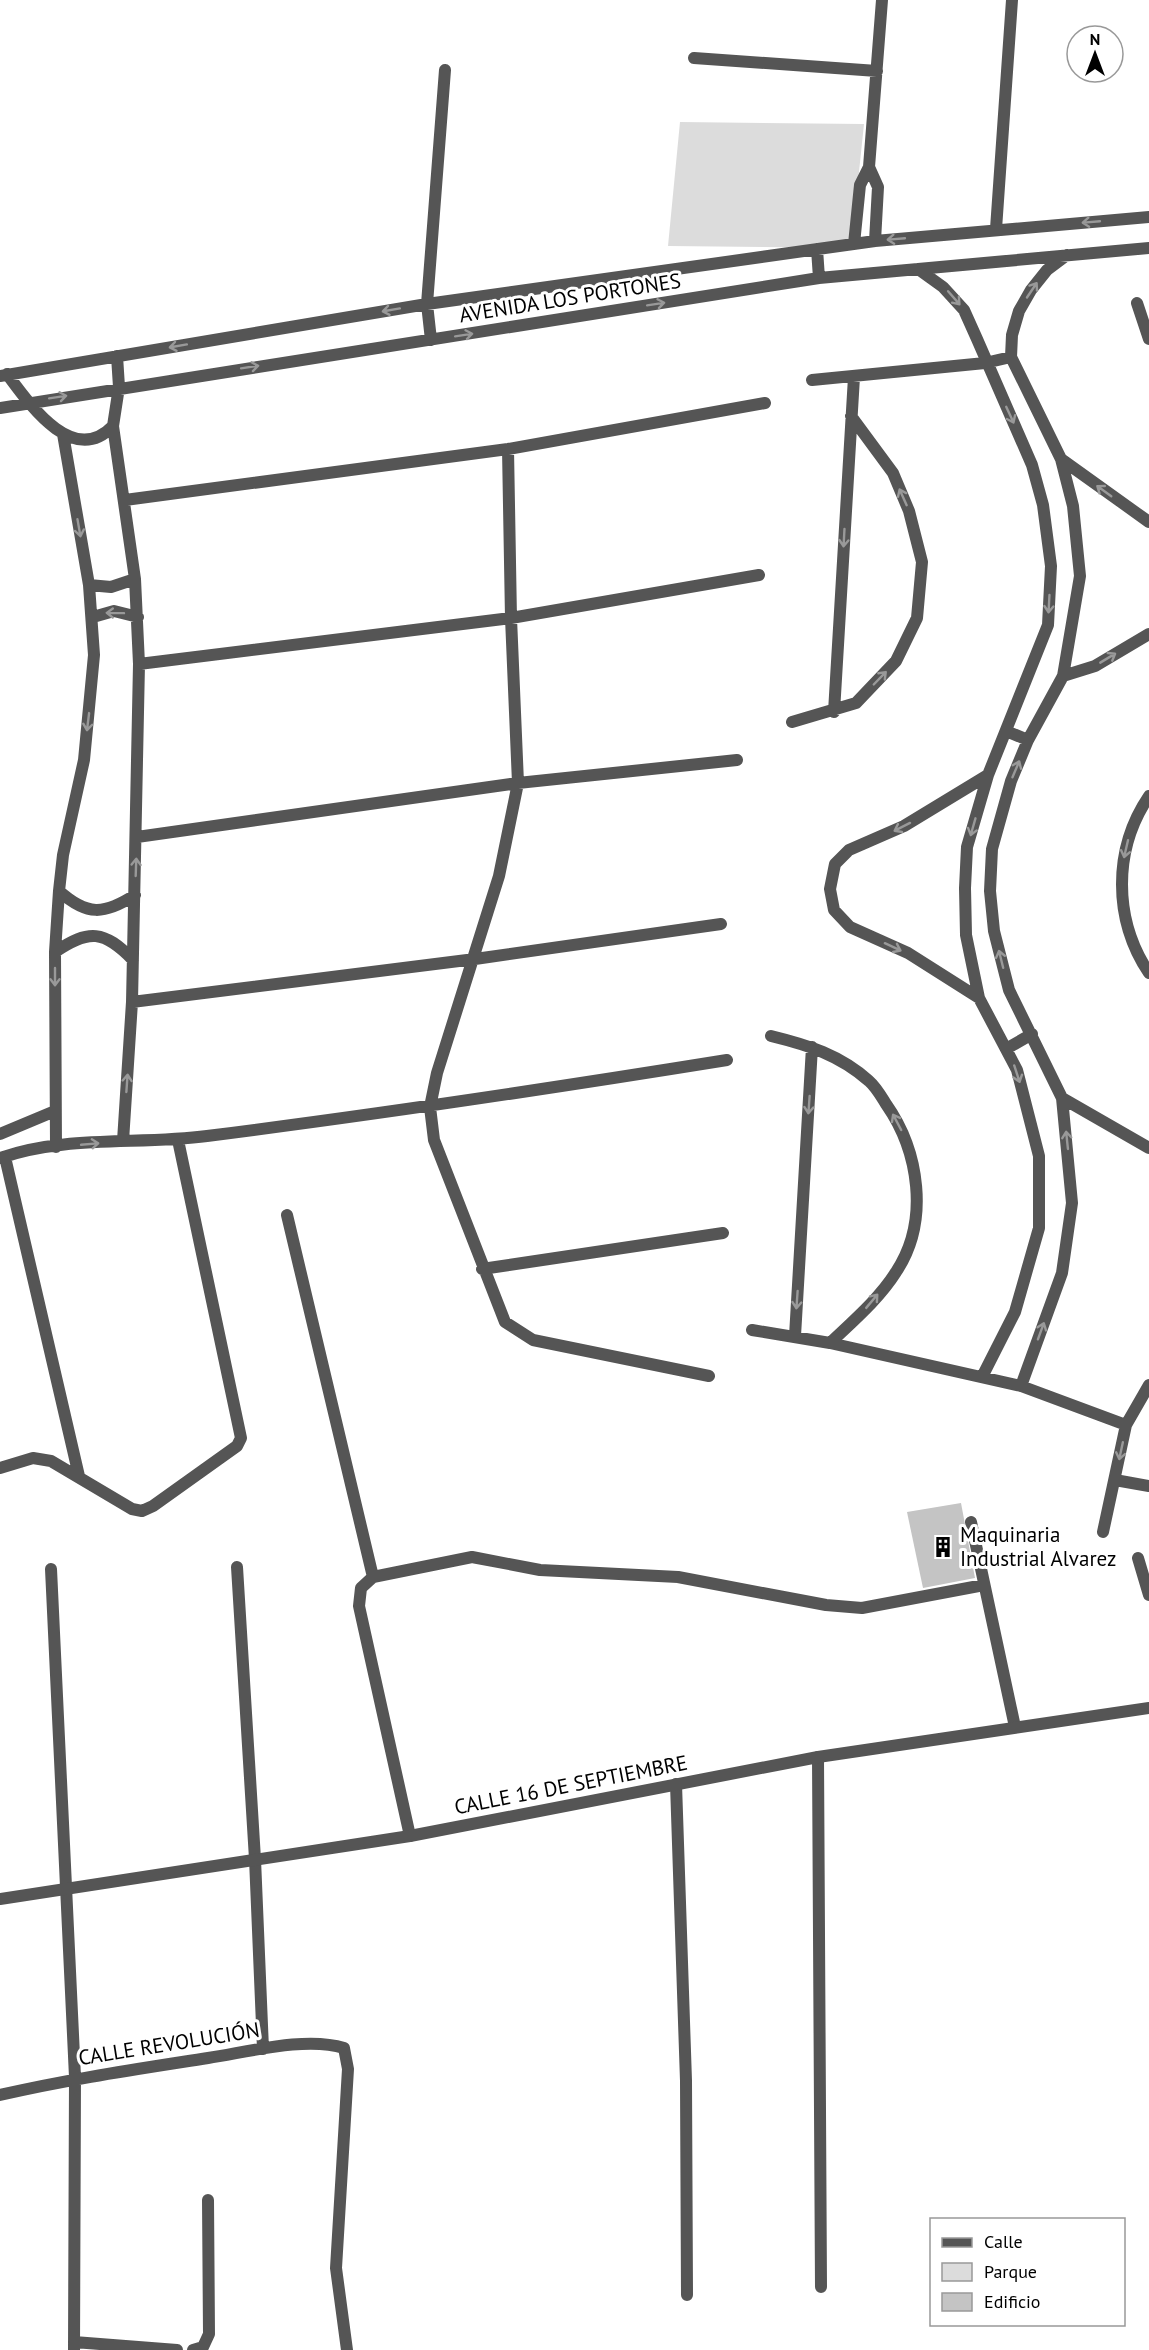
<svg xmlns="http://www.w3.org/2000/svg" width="1149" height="2350" font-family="'PT Sans',sans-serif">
<rect width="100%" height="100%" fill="#fff"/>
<path fill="#dcdcdc" d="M680,122l184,2 -13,124 -183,-2z"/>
<path fill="#c4c4c4" d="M961,1503l14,75 -52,10 -16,-76z"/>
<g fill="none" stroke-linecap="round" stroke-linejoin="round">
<path stroke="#555" stroke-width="12" d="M694,58l183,13
M869,167l9,20 -3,54
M996,229l16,-229
M854,244l6,-59 9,-18 13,-167
M817,249l2,29
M918,269l25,18 21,23 13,29 55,126 11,40 8,61 -3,59 -60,150 -21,72 -2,41 1,47 13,63 38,72 22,86v72l-24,84 -33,65
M1137,303l12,36
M431,340l-4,-36 18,-234
M117,356l2,31 -6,39 22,153 4,85 -7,338 -9,139
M7,374c23,31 66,93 106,52
M0,376l427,-72 448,-63 274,-24
M812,380l173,-17 26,-6
M0,408l819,-130 330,-30
M508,449l3,169 7,165 -19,93 -62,197 -7,34 4,33 71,182 28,18 176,36
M1061,459l88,63
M125,500l383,-51 257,-46
M89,585l22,2 24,-8
M93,617l21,-6 24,6
M139,664l372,-46 248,-43
M1063,676l32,-10 54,-32
M834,712l20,-335
M792,722l64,-19 40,-42 21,-43 5,-56 -13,-51 -16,-38 -42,-57
M1006,731l22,9
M1149,796c-36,53 -36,123 0,177
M137,837l381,-54 219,-23
M59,891c28,25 45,24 76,4
M55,952c34,-23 49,-22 78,8
M979,998l-71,-45 -58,-26 -16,-17 -4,-21 5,-25 14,-14 55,-24 84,-51
M132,1002l343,-43 246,-35
M771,1036c37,9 69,19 98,45 7,6 12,15 17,23 33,47 44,117 10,168 -17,27 -43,49 -66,71
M1006,1049l26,-15
M1062,1098l87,50
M0,1134l55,-23
M56,1147l-1,-195 4,-61 4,-36 21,-95 10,-105 -5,-70 -26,-151
M5,1157l74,319
M0,1158c65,-23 139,-13 207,-22 174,-22 346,-48 520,-76
M287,1215l86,362
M482,1269l241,-36
M752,1330l78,13 191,43 105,39
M795,1336l17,-289
M1021,1386l41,-113 10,-70 -10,-105 -53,-108 -15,-59 -4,-40 2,-42 19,-68 17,-41 35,-64 17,-100 -7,-70 -12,-47 -50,-102 1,-22 7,-24 12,-21 16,-20 20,-15
M0,1468l33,-10 18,3 81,48 10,2 11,-5 84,-60 4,-8 -63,-298
M1115,1480l34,6
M971,1522l44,205
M1103,1532l23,-107 23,-40
M1138,1558l11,37
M237,1567l18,292 8,190
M51,1569l24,508 -1,273
M818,1757l3,530
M676,1784l10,297 1,214
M410,1836l-51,-230 2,-18 12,-11 99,-20 68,13 138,7 148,28 36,3 122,-23
M0,2095c69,-16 138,-26 208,-37 40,-6 98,-22 136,-10l4,21 -12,199 11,82
M74,2342l103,8
M193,2350l10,-3 6,-13 -1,-134"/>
<path stroke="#555" stroke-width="12" d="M0,1899l410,-63 408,-79 331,-49"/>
</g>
<defs><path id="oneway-shaft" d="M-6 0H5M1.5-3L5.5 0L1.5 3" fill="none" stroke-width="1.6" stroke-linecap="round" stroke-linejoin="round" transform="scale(1.5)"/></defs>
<g stroke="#999">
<use href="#oneway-shaft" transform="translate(1091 222) rotate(175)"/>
<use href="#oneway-shaft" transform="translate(896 239) rotate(175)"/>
<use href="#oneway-shaft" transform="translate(1032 290) rotate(-56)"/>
<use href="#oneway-shaft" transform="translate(954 298) rotate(49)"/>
<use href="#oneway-shaft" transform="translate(656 304) rotate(-9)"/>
<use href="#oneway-shaft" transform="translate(391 310) rotate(170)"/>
<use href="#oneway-shaft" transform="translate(464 335) rotate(-9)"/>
<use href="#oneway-shaft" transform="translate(178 346) rotate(170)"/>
<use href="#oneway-shaft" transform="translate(250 367) rotate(-9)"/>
<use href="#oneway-shaft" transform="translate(58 397) rotate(-9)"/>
<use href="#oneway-shaft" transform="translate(1010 415) rotate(65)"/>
<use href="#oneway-shaft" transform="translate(1104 491) rotate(-144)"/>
<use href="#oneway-shaft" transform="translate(903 497) rotate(-114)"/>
<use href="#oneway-shaft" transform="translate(79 528) rotate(80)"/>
<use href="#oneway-shaft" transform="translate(844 538) rotate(93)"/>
<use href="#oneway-shaft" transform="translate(1049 604) rotate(93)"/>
<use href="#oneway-shaft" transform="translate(115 613) rotate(-179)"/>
<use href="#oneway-shaft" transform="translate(1108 658) rotate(-31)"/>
<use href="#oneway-shaft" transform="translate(880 678) rotate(-46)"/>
<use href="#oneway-shaft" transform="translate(88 722) rotate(97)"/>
<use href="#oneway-shaft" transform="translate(1016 769) rotate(-67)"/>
<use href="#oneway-shaft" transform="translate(902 827) rotate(153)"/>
<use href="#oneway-shaft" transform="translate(973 827) rotate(106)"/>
<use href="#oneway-shaft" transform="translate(1126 849) rotate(103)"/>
<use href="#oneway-shaft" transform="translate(136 867) rotate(-88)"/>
<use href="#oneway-shaft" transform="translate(893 947) rotate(25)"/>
<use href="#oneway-shaft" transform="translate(1001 959) rotate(-104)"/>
<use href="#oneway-shaft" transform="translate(55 977) rotate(90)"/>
<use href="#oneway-shaft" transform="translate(1017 1074) rotate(72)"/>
<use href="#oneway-shaft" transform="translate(127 1083) rotate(-86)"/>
<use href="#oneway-shaft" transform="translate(809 1105) rotate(94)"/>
<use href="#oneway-shaft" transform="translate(897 1122) rotate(-118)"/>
<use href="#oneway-shaft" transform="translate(1067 1140) rotate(-96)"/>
<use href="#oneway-shaft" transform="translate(90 1144) rotate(-5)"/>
<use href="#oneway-shaft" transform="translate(797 1300) rotate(94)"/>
<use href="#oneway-shaft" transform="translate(872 1301) rotate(-50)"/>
<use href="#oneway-shaft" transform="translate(1041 1331) rotate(-70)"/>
<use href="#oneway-shaft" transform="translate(1121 1451) rotate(102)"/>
</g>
<defs>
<symbol id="building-bare" viewBox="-9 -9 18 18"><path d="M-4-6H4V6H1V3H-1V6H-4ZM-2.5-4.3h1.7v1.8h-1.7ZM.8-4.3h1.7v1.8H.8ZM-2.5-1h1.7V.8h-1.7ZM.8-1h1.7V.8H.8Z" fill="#000" stroke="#fff" stroke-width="2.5" paint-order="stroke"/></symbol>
</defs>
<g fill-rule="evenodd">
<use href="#building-bare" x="928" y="1532" width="30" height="30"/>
</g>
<g text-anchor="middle" stroke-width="6" stroke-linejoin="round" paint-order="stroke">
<g font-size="21" fill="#000" stroke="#fff">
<text transform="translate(570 298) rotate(-9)" y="7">AVENIDA LOS PORTONES</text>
<text transform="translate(571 1785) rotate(-11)" y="7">CALLE 16 DE SEPTIEMBRE</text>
<text transform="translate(169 2044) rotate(-9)" y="7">CALLE REVOLUCIÓN</text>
</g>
<g font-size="21" fill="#000" stroke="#fff" text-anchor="start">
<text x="960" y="1542">Maquinaria<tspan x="960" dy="24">Industrial Alvarez</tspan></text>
</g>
</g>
<rect x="930" y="2218" width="195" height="108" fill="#ffffff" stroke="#999999" stroke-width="1.5"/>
<rect x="942" y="2238" width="30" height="9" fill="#555555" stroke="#999999" stroke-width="1.5"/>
<text x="984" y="2248" font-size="18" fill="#000000">Calle</text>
<rect x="942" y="2263" width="30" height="18" fill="#dcdcdc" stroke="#999999" stroke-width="1.5"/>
<text x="984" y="2278" font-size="18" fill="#000000">Parque</text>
<rect x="942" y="2293" width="30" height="18" fill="#c4c4c4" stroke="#999999" stroke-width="1.5"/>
<text x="984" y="2308" font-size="18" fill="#000000">Edificio</text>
<g transform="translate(1095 54)"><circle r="28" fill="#ffffff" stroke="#999999" stroke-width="1.5"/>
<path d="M0-4.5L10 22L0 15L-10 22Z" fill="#000000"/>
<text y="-9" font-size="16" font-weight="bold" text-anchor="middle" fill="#000000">N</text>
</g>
</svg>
